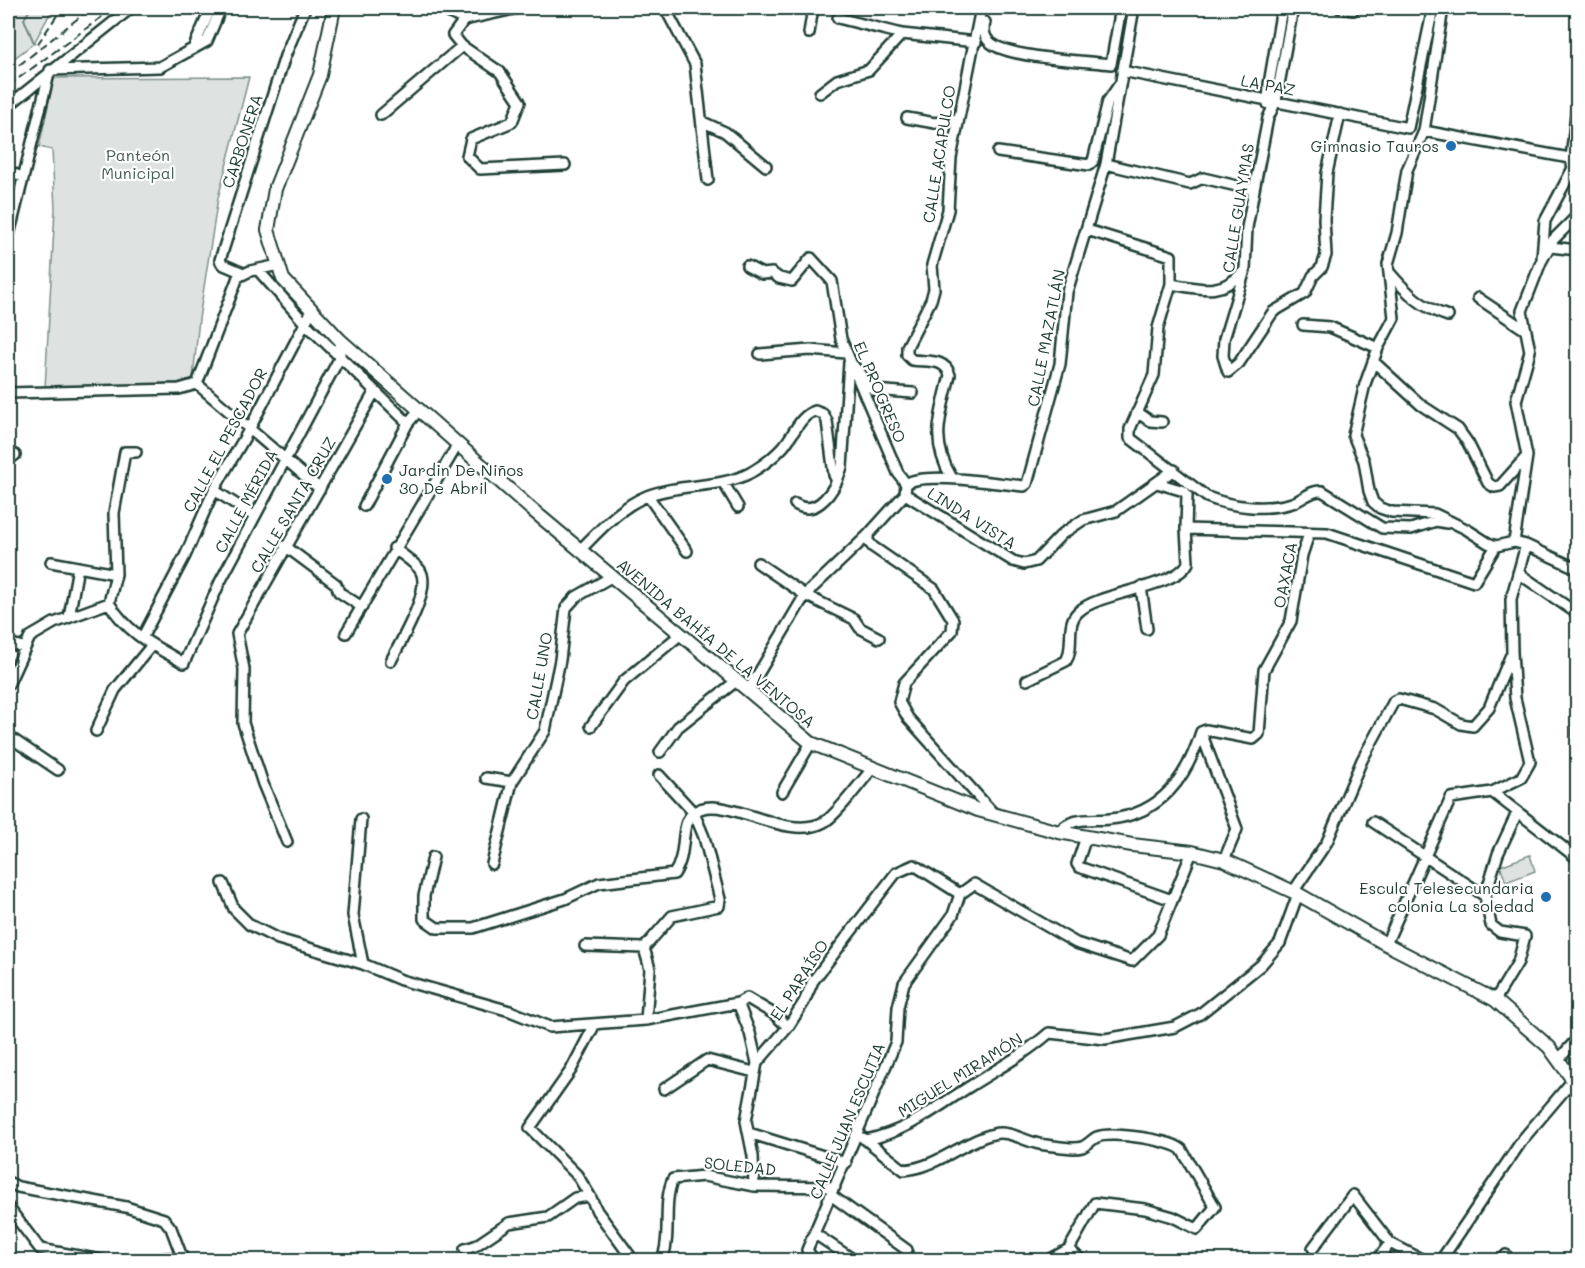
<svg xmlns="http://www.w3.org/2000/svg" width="1585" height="1268" font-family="Mali,sans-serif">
<rect width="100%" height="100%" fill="#fff"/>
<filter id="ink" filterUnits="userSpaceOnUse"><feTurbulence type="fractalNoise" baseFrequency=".0167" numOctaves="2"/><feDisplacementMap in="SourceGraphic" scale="12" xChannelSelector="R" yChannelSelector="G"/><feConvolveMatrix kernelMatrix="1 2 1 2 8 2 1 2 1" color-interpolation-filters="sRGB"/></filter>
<g filter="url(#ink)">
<path fill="#dee3e2" stroke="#7e908b" stroke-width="1.5" d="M8,8h45l-19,35 -26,20z
M249,77l-31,121 -19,121 -6,59 -15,5 -133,5 10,-179 -3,-59 -13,-3 15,-69z
M1530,855l5,16 -29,11 -6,-16z"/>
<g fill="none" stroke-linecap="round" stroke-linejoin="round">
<path stroke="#758883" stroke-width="2" d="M31,8l-7,11 10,24"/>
<defs>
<path id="minor" d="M440,8l24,12
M518,8l-54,12 -11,15 9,11 38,26 20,30 -8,20 -41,17 -4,17 13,13 85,-4
M665,8l30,56 13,116
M1293,8l-17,93 -8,17 -14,72 -7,38 -2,42 -21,69 -1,17 5,16 11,-9 34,-51 32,-19 8,-17 9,-9 4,-12 -2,-36 3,-46 13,-59
M1340,8l13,2
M1443,8l-19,123 -17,39 -10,63 -9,31 6,54 -16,30 -13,36 -12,51 11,26 5,30 4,11 7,6 12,4 43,2 31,15 22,14 8,3 18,-4 12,3 52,24
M838,18l64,16 74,8
M985,22c-2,8 -1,16 6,21 18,15 95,18 120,21l10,-56
M809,33l4,-25
M193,49l18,-41
M50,70l110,-3 47,-26 14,-33
M1122,71l286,57 25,-120
M820,93l17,-13 32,-10 33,-36
M1268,104l1,-20 13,-76
M8,106l123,-98
M381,115l81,-69
M907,118l28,5 22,-4
M703,122l22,10 41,34
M1424,131l151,28
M998,152l91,13 4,-4 15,-60 11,-16
M1106,164l84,20 13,-6 51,12
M8,172l15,5
M1087,230l84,26v28c30,5 50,12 72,-12
M8,239l42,-169
M1550,247l28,3
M1542,257l3,-36 28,-53 -2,-9 7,-64
M747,266l15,8 10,-1 7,5 13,3 19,-23 21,23 9,58 57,134 8,11
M258,270l46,52 104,101
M1389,272c18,21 33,36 59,44
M243,273l-21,-9 -2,-4 65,-204 20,-48
M1171,284l-13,44 -4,47 -24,54v9l77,59c25,10 58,14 85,6 11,-3 18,-13 30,-12l60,37 29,1 25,-8 11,2
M1478,298l46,31
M1303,325l27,2 48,21
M760,354l50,-4 36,3
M1374,362l47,43 37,24 10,14 20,40 6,4 6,-1 27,-30
M853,365l20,25 40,3
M197,384l123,105
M197,384l41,-107 12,-6 29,-6
M8,393l171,-4 18,-5
M1137,412l13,9 12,1
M8,460l7,-5
M952,478c-23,-38 -11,-63 -2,-103 -5,-17 -23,-13 -38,-15l-5,-5v-8l24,-47 3,-11 -2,-24 16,-55 3,-52 30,-150
M723,482l15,25
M214,490l40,26
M905,494l108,67 11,3 12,-3 26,-27 21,-14 33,-9 58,-41
M648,496l39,55
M795,504c19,12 34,-7 42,-23
M364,506l44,-83 11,-13
M1186,529l141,4 147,49 22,-36
M1514,542l13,-86 -11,-55 14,-50 -8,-40 19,-49 12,-22 25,-25
M285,546l51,38 3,8 23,15
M580,550c20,-20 40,-43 67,-54 33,-13 72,-7 103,-23 12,-7 23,-15 33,-26 10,-11 17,-32 32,-36l8,3 4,7 7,54 3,6 5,-14 7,-105
M51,562l65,12
M758,563l47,32 49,24 6,9 19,10
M1518,573l60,41
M1141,587l6,42
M109,603l7,-29 -2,-61 11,-61h11
M69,617l9,-50
M346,633l112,-189
M142,638l43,-82 29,-66 35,-60 63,-120
M8,643l15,4
M391,661c9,-19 42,-72 29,-91 -6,-8 -18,-15 -26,-22
M1027,680l39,-19c9,-14 -1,-37 12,-49 22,-21 98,-24 110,-49l-2,-34 1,-34 -3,-4 -27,-8
M8,685l22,-48 24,-14 55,-20c20,32 44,42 75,60l36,-81 120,-225v-17
M748,691l57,-96 63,-60
M1578,722v14
M591,726l33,-45 57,-47
M96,731l19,-41 37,-45
M1201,732l5,-2 47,9 6,-5 5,-64 27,-49 11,-66 7,-21
M1201,732l36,97 -13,31
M8,736l50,34
M660,752l18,-25 57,-45
M486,778l26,4
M782,792l29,-49
M1492,792l86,67
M993,813l-85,-95 -9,-16 5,-19 48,-52 1,-11 -19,-31 -61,-42 -5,-6v-6l37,-41 1,-10c17,-13 94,0 118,2l3,-2 33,-120 7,-72 39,-128 28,-156
M361,819l-8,96 10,49
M1373,822l112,74 6,29 9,7 25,4 -7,26 -23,38
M1059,832c13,-16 32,-11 51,-13 52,-5 77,-42 91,-87
M1086,837l-9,27 2,3 93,33
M287,842l-24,-58 -20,-61 1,-54 -7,-35 138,-243
M433,857l-9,39v23l13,9h36l92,-29 34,-16 75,-9c14,-21 5,-47 18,-60 27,-26 92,30 132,8 12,-6 38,-42 49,-54
M492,864l20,-82 33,-51 15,-71 6,-52 10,-11 35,-20
M223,883l11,26 16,16 28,14 85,25 38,16 109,31 40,16 96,-7 92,-17 12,30 7,30
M1293,892l34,-50 35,-82 32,-59 5,-2 36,10 26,15 12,2 16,-18 21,-51
M1485,896l13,-42 19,-41
M1386,944l65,-146 41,-6 29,-14 9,-16 -15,-64 -3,-46 -1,-53 15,-54
M585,946l59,2 28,-32 47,-10 1,-7 -16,-62 -10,-24 -35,-38
M644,948l6,21 -4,51
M738,1003l9,-5 27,16 14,13
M1559,1059l19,-21
M664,1089l43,-29 47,12
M749,1133l97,30
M863,1138l3,2c43,-9 69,-32 106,-55 27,-17 53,-31 77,-52l56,6 70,-12 25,-13 61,-49 19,-22 18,-49
M866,1140l38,30c35,-3 57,-28 89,-36 17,-5 35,10 53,11 10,1 27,5 36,2 6,-2 10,-8 15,-10 14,-6 75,3 85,13l33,57 -18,22 -24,-12 -28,-8 -50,-6 -26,46
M8,1182l10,5 108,20 38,12 7,9 11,29 -36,3
M754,1186l-1,-30 -7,-35 11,-58 31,-36 16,-25 9,-21 83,-108 18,-8 46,29
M590,1196l-13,-21 -47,-47 41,-58 23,-44
M832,1196l75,54
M8,1207l32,42 61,11
M815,1234l39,26
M1313,1248l40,-53 37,48 33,17
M465,1249l10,-3 34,-23 39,-6 27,-19 15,-2 7,15 36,49
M662,1260c10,-25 0,-57 11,-81l31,-3 50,10 81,1
M814,1260l-7,-10 89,-208 2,-35 6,-24 49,-68 7,-21 14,-10 102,59 56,18 26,-26 34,-83
M1049,1260l20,-11 12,11
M1377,1260l13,-17
M1441,1260l82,-121 50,-59
M1502,1260l4,-5"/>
<path id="major" d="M334,8l-14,67 -45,114 -7,41 15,49 57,61 190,168 281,235 167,67 81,22 73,13 60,7 32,8 74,34 88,50 109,56 54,47 29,40"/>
</defs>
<use href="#minor" stroke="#1f3d34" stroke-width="14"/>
<use href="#major" stroke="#1f3d34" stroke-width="16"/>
<use href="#minor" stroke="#fff" stroke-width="9"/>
<use href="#major" stroke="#fff" stroke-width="12"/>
<path stroke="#1f3d34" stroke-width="2" stroke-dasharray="9 4.5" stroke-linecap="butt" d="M37,45l25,-37
M8,74l83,-66
M8,86l106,-78"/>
</g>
</g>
<g fill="#1f6fb2" stroke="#fff" stroke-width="2">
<circle cx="1451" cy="146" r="6"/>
<circle cx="387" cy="479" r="6"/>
<circle cx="1546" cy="897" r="6"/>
</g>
<g text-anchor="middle" stroke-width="4.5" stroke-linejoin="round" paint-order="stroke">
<g font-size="16" fill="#1f3d34" stroke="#fff">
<text transform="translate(1268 85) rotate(11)" y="6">LA PAZ</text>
<text transform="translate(242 141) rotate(-72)" y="6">CARBONERA</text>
<text transform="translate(939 154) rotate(-81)" y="6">CALLE ACAPULCO</text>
<text transform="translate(1238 208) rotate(-81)" y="6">CALLE GUAYMAS</text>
<text transform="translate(1046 338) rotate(-79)" y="6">CALLE MAZATLÁN</text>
<text transform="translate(880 392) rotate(67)" y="6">EL PROGRESO</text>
<text transform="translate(225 440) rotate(-62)" y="6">CALLE EL PESCADOR</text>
<text transform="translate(246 501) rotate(-62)" y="6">CALLE MÉRIDA</text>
<text transform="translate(293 505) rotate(-60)" y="6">CALLE SANTA CRUZ</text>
<text transform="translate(972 518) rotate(32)" y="6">LINDA VISTA</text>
<text transform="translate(1285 575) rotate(-79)" y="6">OAXACA</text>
<text transform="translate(716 643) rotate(40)" y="6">AVENIDA BAHÍA DE LA VENTOSA</text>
<text transform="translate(539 676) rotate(-80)" y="6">CALLE UNO</text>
<text transform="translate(799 980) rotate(-57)" y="6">EL PARAÍSO</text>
<text transform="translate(960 1075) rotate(-32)" y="6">MIGUEL MIRAMÓN</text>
<text transform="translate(847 1121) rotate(-67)" y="6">CALLE JUAN ESCUTIA</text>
<text transform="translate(740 1166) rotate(6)" y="6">SOLEDAD</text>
</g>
<g font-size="16" fill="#1f3d34" stroke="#fff" text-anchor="end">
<text x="1439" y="152">Gimnasio Tauros</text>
<text x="399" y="476" text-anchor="start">Jardin De Niños<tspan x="399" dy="18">30 De Abril</tspan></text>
<text x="1534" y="894">Escula Telesecundaria<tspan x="1534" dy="18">colonia La soledad</tspan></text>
</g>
<g font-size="16" fill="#455e57" stroke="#fff">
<text x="138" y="161">Panteón<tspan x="138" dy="18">Municipal</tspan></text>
</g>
</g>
<rect width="1585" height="1268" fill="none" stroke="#fff" stroke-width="30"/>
<rect x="15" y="15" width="1555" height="1238" fill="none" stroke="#1f3d34" stroke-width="2" filter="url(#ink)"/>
</svg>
